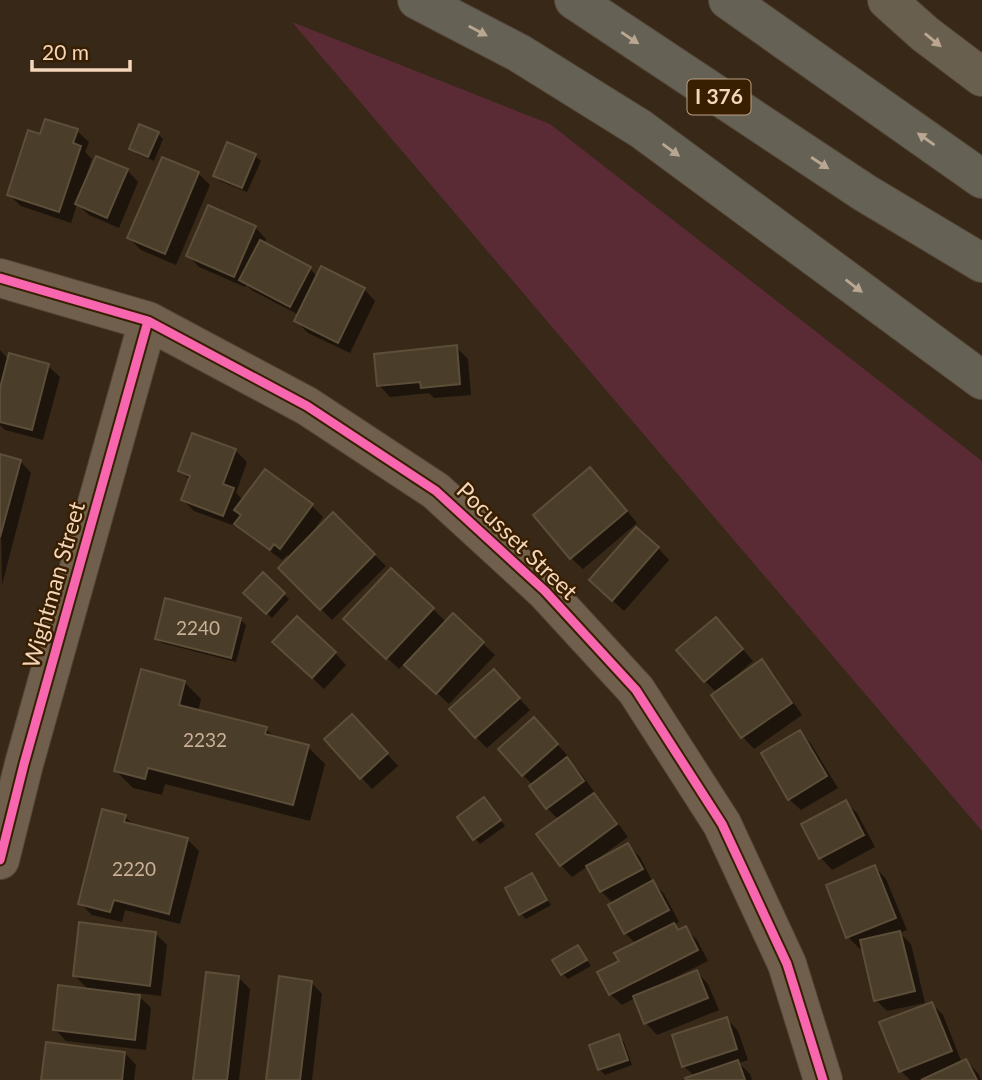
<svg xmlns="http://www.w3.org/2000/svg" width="982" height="1080" font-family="Lato,sans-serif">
<rect width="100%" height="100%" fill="#372818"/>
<path fill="#5a2b34" d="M292,22l258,102 432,337v370z"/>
<path fill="#0007" d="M77,131l12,11 -4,10 7,7 -5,15 40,-4 11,12 -19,46 -30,-13 -12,-11 -6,19 -50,-17 -12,-11 32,-59z
M158,134l5,5 -9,22 -17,-7 -6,-6z
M228,144l27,12 6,5 -14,31 -27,-11 -5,-6z
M198,173l12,12 -34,80 -35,-15 -12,-12z
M255,227l11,12 -2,5 46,25 8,8 46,12 11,12 -25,52 -42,-20 -12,-12 3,-6 -46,-24 -7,-6 -1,2 -46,-20 -11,-12z
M456,347l12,12 3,36 -37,3 -5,-5 -39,4 -11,-12z
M0,350l9,10 39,6 12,11 -17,63 -38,-10 -5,-5z
M235,450l12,12 -11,31 8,8 21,-30 47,35 11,11 -11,16 2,1 19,-20 53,52 -54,54 -52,-52 10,-10 -3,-3 -5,5 -34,-25 -12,-12 -1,3 -41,-15 -11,-11 7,-20 -10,-9z
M0,456l20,5 11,12 -29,112z
M602,481l35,42 -54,46 -12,-11z
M658,548l11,12 -45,51 -21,-19z
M263,575l26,24 -17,19 -26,-25z
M433,609l13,13 7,-7 42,40 -46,49 -44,-41 -6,6 -42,-39z
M240,619l6,6 -10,37 -74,-19 -5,-5z
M727,631l26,30 -22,19 2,2 29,-20 11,11 29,42 -48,34 -11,-12 -30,-42 4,-2 -12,-12z
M335,653l11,12 -22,24 -38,-35z
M184,682l17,17 -3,13 68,17 10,10 32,8 17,17 -15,57 -145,-37 -3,11 -29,-7 -17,-17z
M505,683l25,27 -43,38 -11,-11z
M364,728l34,38 -26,23 -11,-12z
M545,731l23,25 -2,2 13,13 16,22 -2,1 12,12 23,31 -35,25 1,2 34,-19 12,12 12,24 12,13 15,28 -6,3 7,6 6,-2 11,11 11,21 -34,17 1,3 22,-9 11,12 11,26 -62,25 -11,-12 -11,-25 -13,7 -12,-11 11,-32 15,-18 -11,-11 -12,-30 -12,-12 -13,-25 -16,11 -11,-12 -2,-45 -12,-12 -14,-23 -10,-10z
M800,732l11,12 27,44 -37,22 -12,-11z
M484,799l21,27 -25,18 -21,-27z
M845,802l12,11 18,34 -43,23 -11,-12z
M125,817l10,9 53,14 11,11 -19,73 -55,-14 -3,12 -30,-7 -12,-12z
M875,867l11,12 21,51 -7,3 11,11 14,59 -38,8 -11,-11 -13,-53 -3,2 -12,-12z
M532,876l19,29 -25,14 -5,-5z
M155,933l12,12 -6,51 -25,-3 15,15 -5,42 -80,-9 -11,-12 35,-38 -15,-15z
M578,948l13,18 -23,13 -5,-5z
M238,977l12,12 -11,91h-44z
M311,982l11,12 -10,86h-44z
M932,1004l11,11 19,48 4,-2 12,12 3,7h-71l-9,-9z
M727,1019l11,12 10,29 -9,3 11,11 2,6h-65l8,-3 -11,-11z
M618,1036l6,6 8,23 -27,10 -6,-6z
M125,1053l11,12 -2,15h-91z"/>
<path fill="#4a3e2a" stroke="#5c4e38" stroke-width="2" d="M45,119l33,10 -5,14 8,3 -22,66 -52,-17 21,-65 12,4z
M139,124l20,8 -11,25 -19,-8z
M227,142l29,12 -14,34 -29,-12z
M96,156l32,13 -21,49 -32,-14z
M162,157l37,15 -34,82 -38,-16z
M208,205l48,21 -22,51 -48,-21z
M260,240l51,27 -21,40 -51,-27z
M321,266l44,22 -27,55 -44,-22z
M457,345l3,39 -39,4 -1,-6 -43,4 -3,-32z
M9,353l40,11 -17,66 -32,-8v-34z
M192,433l44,16 -13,35 11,4 -11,28 -42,-16 9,-24 -12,-5z
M0,454l21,6 -21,77z
M590,467l37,44 -57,48 -37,-44z
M265,469l48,35 -33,45 -6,-5 -4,6 -36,-26 7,-9 -7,-5z
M333,512l42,42 -55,56 -42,-42z
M636,527l23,20 -47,54 -23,-21z
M391,568l43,40 -48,51 -43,-40z
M263,572l22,21 -19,21 -23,-21z
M165,598l76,20 -10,40 -76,-19z
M453,613l31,29 -48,52 -32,-29z
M297,616l39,36 -24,26 -40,-36z
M716,617l27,32 -39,33 -28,-32z
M762,659l30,44 -51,35 -30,-43z
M141,669l44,12 -6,24 88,22 -2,7 44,11 -16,60 -145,-37 -3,11 -31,-8z
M494,669l26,29 -45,40 -26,-29z
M352,714l36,39 -28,26 -36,-40z
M534,717l24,27 -36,32 -24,-27z
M800,730l27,46 -39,24 -27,-47z
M567,757l17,24 -38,28 -17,-23z
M594,793l23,31 -57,42 -24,-32z
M484,797l17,23 -28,20 -16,-23z
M846,800l18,35 -45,24 -18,-35z
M102,809l24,6 -2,7 64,16 -19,76 -55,-14 -4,12 -32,-8z
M628,843l15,26 -43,23 -14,-26z
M875,865l21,53 -50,20 -20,-53z
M532,873l15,27 -28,15 -14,-27z
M653,880l16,30 -45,24 -16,-29z
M79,922l77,10 -6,54 -77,-10z
M674,923l4,7 8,-4 12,24 -89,45 -12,-23 22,-11 -5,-8z
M900,931l15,60 -41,10 -14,-61z
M578,945l9,15 -26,15 -9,-15z
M697,970l11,28 -64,26 -11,-28z
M206,972l33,4 -12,104h-34z
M279,976l33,5 -12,99h-34z
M58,985l82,10 -5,45 -82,-10z
M932,1002l20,49 -53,21 -20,-50z
M727,1017l10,32 -55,18 -10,-32z
M619,1034l9,26 -30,10 -9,-25z
M46,1042l79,10 -3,28h-81z
M966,1059l11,21h-56z
M738,1060l7,20h-59l-1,-2z"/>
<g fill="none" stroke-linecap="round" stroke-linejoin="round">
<defs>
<path id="minor" d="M0,278l148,43 159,85 129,85 109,100 91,99 86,134 65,140 36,116
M0,860l24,-96 124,-443"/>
<path id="major" d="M887,0l38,34 57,43"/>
<path id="highway" d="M417,0l102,53 122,76 341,251
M574,0l291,193 117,70
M728,0l254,179"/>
</defs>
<use href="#minor" stroke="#544637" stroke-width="40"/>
<use href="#major" stroke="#544637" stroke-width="40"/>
<use href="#highway" stroke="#544637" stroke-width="40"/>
<use href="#minor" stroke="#705f4d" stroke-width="38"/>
<use href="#major" stroke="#695f4f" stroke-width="38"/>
<use href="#highway" stroke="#656154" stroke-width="38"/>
<defs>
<path id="cycleway" d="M0,278l148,43 159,85 129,85 109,100 91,99 86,134 65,140 36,116
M0,860l24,-96 124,-443"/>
</defs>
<use href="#cycleway" stroke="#391f01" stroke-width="13"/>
<use href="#cycleway" stroke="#f766af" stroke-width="9"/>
</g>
<defs><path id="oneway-solid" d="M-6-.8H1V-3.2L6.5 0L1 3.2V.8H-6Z" transform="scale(1.75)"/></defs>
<g fill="#baa792">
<use href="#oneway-solid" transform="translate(478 31) rotate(28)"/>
<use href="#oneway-solid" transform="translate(630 38) rotate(34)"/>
<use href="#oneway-solid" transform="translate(926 139) rotate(-145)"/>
<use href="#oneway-solid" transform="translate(671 150) rotate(36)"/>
<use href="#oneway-solid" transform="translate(820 163) rotate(33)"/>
<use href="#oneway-solid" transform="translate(854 286) rotate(37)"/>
</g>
<use fill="#bca690" href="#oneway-solid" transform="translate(933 40) rotate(39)"/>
<g text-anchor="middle" stroke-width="5" stroke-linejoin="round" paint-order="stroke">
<g font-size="19" fill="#c9b097">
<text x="198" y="635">2240</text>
<text x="205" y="747">2232</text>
<text x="134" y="876">2220</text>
</g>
<rect fill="#391f01" stroke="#bb9f83" stroke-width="2" x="687.5" y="79.5" width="63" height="35" rx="5"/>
<g font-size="21" font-weight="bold" fill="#f3d6bb">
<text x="719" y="104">I 376</text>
</g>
<g font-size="23" fill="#f3d6bb" stroke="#391f01">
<text transform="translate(517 541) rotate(44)" y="8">Pocusset Street</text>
<text transform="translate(54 585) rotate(-74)" y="8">Wightman Street</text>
</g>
</g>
<path d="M32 60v10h98v-10" fill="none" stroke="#f3d6bb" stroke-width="3.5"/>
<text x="42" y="60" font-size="21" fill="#f3d6bb" stroke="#391f01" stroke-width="5" paint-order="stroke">20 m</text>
</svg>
